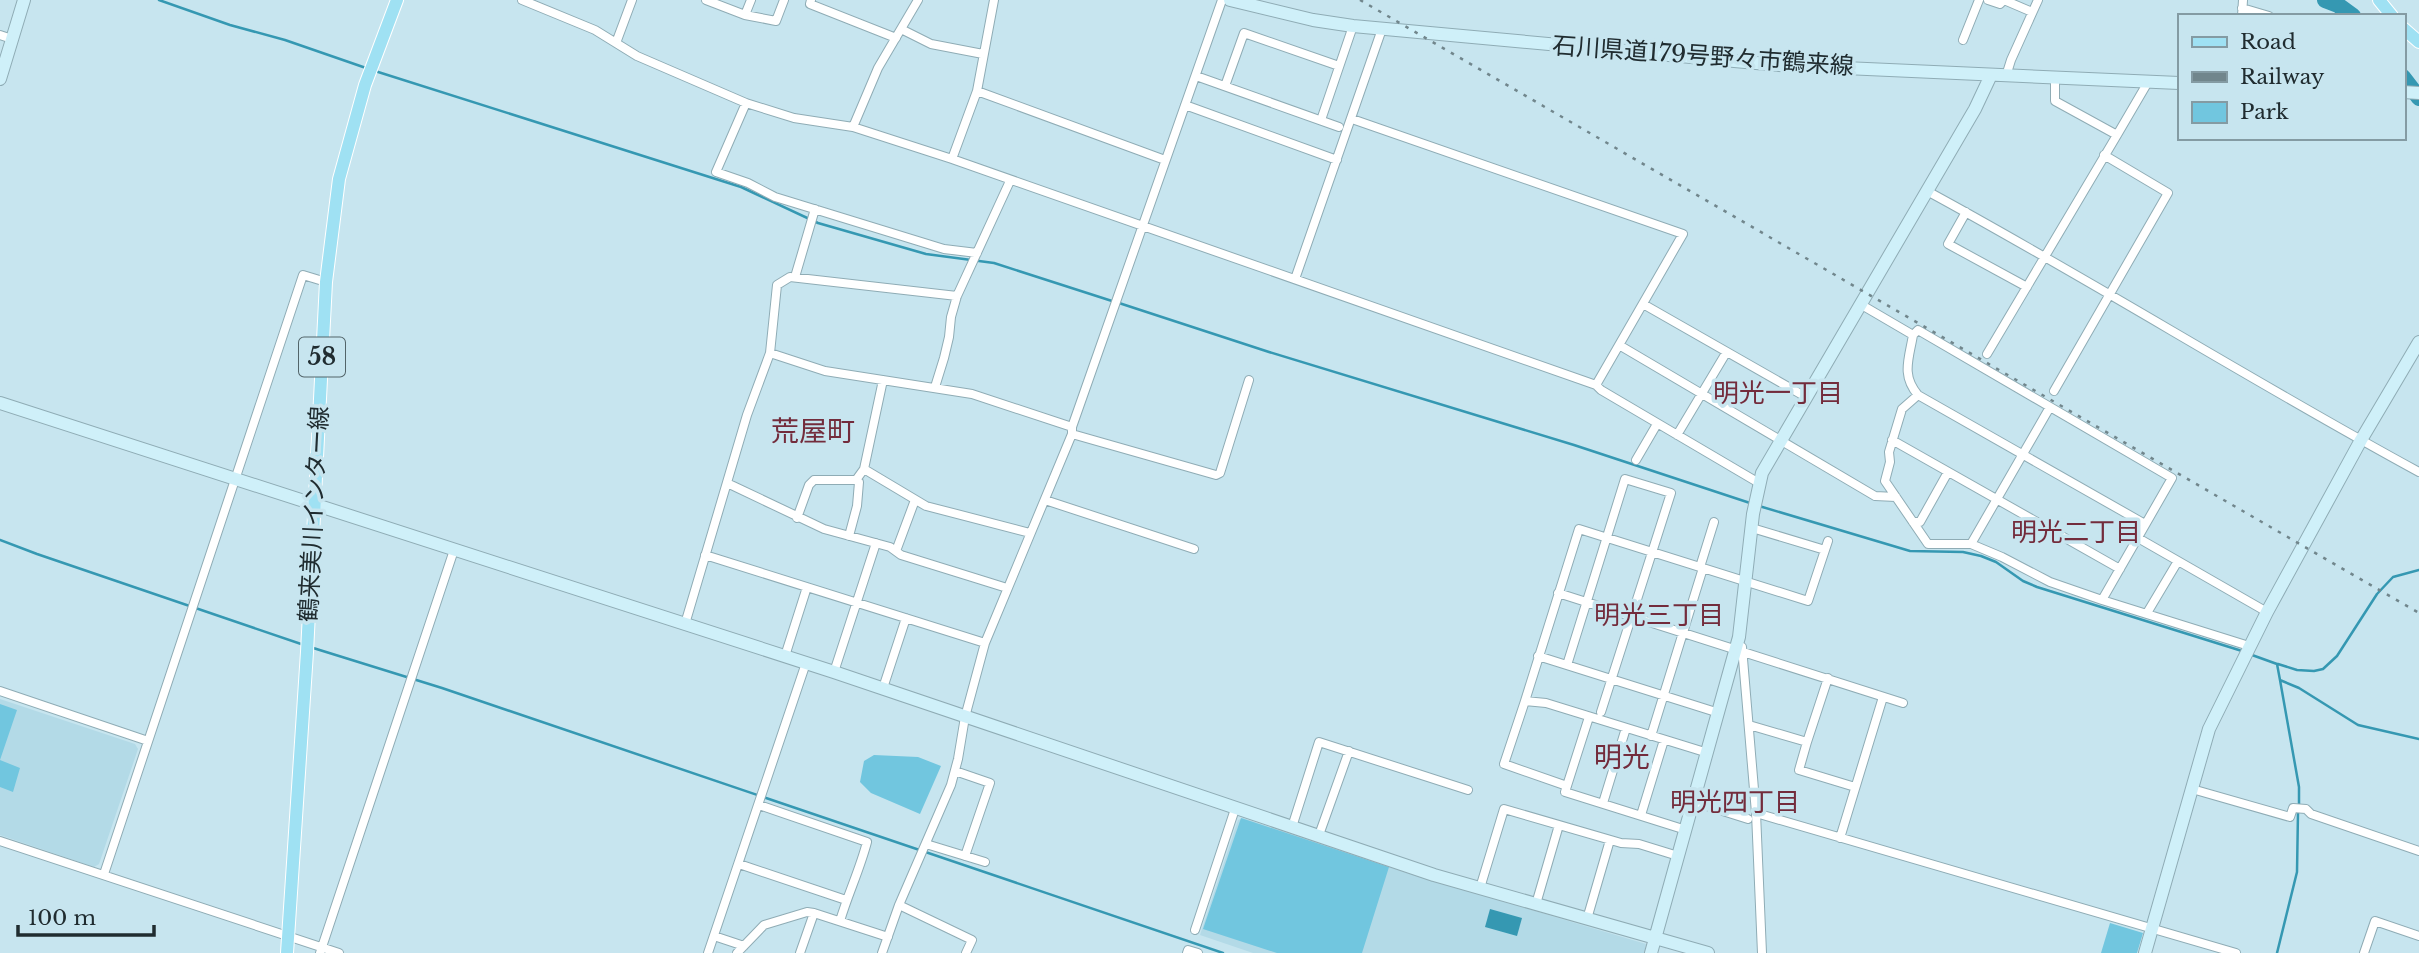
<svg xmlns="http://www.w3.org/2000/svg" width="2419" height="953" font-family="'Libre Baskerville','Noto Sans JP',serif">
<rect width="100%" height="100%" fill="#c7e5ef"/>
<path fill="#b3dae7" d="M0,699l135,45 3,5 -39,115 -5,3 -94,-32z
M1243,818l158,53 245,73 -2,9h-391l-53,-18 38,-115z"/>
<path fill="#71c6df" d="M0,704l17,6 -17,50 20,8 -7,24 -13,-5z
M874,755l44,2 23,9 -21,48 -49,-21 -11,-11 4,-21z
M1241,818l148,49 -27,86h-85l-74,-24z
M2110,923l33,10 -6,20h-36z"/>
<path fill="#3598b2" d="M1490,909l32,9 -5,18 -32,-9z"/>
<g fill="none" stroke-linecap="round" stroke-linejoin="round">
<path stroke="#3598b2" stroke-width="2.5" d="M159,0l71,25 55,15 81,28
M375,71l366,116 77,36 108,31 68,9 118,38
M1119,303l150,49 305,93 176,58
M1759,506l151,45 53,1 18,4 15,6 27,19 14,6 205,64
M0,540l37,14 267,91
M310,647l132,41 781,265
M2252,655l25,9 3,16 19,8 59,37 61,14
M2278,664l19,6 17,1 9,-2 14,-13 40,-62 16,-17 26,-7
M2280,680l19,107v18
M2277,953l20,-81 1,-60"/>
<path stroke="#3598b2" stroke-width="16" d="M2325,0l13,5 15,11
M2403,77l16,21"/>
<defs>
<path id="street" d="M522,0l73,30 42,26 109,47 48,15 59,9
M706,0l39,15 31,6 8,-21
M811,0l-1,4 86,34
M918,0l-40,68 -25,59 99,32 644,226 5,5 158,93
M1988,0l12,4 4,-4
M2004,0l28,12
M2242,8l27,8
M745,15l6,-15
M2242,16l1,-16
M901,29l30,15 52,10
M0,35l12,4
M1963,40l16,-40
M616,43l16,-43
M1196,76l143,51
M2006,76l5,-16 27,-60
M2055,78v23l62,34 31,-53
M1225,86l19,-53 95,33
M977,91l188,69
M746,103l-30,69 32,11 27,14 169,52 33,4
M1185,105l152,55
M1352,119l331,115 -87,151
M1321,120l32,-94
M952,159l25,-68 17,-91
M1927,191c166,90 326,191 492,281
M1966,212l-18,32 79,43
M795,277l20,-68
M1295,279l87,-250
M1643,304l163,93
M1860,304l53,31 5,-5 254,148 -70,122 147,46
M1913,335c-4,24 -12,40 5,60l227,129
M1619,345l256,151 21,1
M770,353l55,18 147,23 100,33
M1987,354l130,-219
M883,380l-19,89 62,37 104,27
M935,387l9,-29 5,-21 2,-20 6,-21 53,-115
M2054,391l114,-198 -64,-38
M1918,395l-16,14 -13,43 1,10 -5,19 43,63h43l79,-137
M1072,434l144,41 4,-2 29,-93
M1677,435l49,-82
M1892,440l228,129
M1636,460l21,-36
M727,483l97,46 66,18 11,8 106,33
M1045,500l149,49
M797,518l12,-33 5,-5h42l8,-11
M1913,522h7l28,-50
M1752,528l73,22
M849,536l8,-30 2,-24 -3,-2
M2138,538l129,74
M1971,544l31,13 48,25 52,18
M896,551l19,-51
M705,555l280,88
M1700,567l14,-45
M1558,593l345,110
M2147,613l31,-52
M685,624l62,-209 23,-62 7,-68 13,-8 167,19
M1742,647l14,166 6,140
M785,656l22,-69
M1538,656l181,57
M1567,665l58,-186 46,14 -70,219
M834,672l42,-129
M883,688l23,-70
M0,691l148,50
M1525,701l54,-172 229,72 20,-60
M1589,717l-24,75 121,38
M1749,725l58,17 -8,28 56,17
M1651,736l52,-168
M1807,742l21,-64
M955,771l35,12 -25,73
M1567,786l-63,-22 21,-63 21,2 162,50
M2192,789l98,28 3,-9 13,1 5,5 108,37
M1694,802l54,17
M1603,803l23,-75
M759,805l108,37c-7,27 -19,52 -27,79
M1756,813l480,140
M1641,815l23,-75
M1292,827l27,-85 149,48
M1319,835l30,-84
M1840,838l43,-141
M0,841l339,112
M926,844l59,18
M739,864l107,36
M104,874l199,-599 23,7
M1480,888l24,-79 117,34 18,1 39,12
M1536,904l23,-79
M899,905l73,35 -6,13
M1587,919l23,-79
M1195,930l40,-121
M714,936l30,10
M320,953l134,-403
M708,953l98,-290
M737,953l27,-28 43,-13 7,1
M800,953l14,-40 74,24
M882,953l17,-48 52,-120 7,-26 7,-42 20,-74 87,-209v-7l150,-427
M1187,953l1,-3 10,3
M2364,953l11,-32 44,15"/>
<path id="secondary" d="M1230,0l83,20 40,6 425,39 401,18
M0,79l24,-79
M2403,92l16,1
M0,403l834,269 600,203 274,78
M1651,953l88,-316 14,-123 9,-41 213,-364 16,-34
M2145,953l64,-224 58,-117 94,-172 58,-98"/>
<path id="primary" d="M2379,0l13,16
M2403,28l16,14
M287,953l20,-301 19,-370 13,-103 26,-94 32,-85"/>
</defs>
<use href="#street" stroke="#8facb5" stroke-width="10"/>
<use href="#secondary" stroke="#8facb5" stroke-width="14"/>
<use href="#primary" stroke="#fff" stroke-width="14"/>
<use href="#street" stroke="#fff" stroke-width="8"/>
<use href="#secondary" stroke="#cff0f9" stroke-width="12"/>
<use href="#primary" stroke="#9fe1f3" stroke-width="12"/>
<path stroke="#71868c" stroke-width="2.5" stroke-dasharray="3.5 7" stroke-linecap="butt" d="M1360,0l1059,613"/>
</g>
<g text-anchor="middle" stroke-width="7" stroke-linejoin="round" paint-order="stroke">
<rect fill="#c7e5ef" stroke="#526469" stroke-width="2" x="299" y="337.5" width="46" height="39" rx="5"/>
<g font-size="23" font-weight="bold" fill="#202c30">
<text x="322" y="365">58</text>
</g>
<g font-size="24" fill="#202c30" stroke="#c7e5ef">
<text transform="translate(1703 56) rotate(4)" y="8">石川県道179号野々市鶴来線</text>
<text transform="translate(314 514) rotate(-87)" y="8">鶴来美川インター線</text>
</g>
<g font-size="26" fill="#732c3c" stroke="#c7e5ef">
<text x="1778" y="402">明光一丁目</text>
<text x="2076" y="541">明光二丁目</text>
<text x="1659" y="624">明光三丁目</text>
<text x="1735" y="811">明光四丁目</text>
</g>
<g font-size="28" fill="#732c3c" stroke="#c7e5ef">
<text x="813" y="441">荒屋町</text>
<text x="1622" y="767">明光</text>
</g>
</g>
<rect x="2178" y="14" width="228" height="126" fill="#c7e5ef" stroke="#849ba3" stroke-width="2"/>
<rect x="2192" y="37" width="35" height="10" fill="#9fe1f3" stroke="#849ba3" stroke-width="2"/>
<text x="2240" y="49" font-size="21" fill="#202c30">Road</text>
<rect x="2192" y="72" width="35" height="10" fill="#71868c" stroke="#849ba3" stroke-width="2"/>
<text x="2240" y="84" font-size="21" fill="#202c30">Railway</text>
<rect x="2192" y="102" width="35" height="21" fill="#71c6df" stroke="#849ba3" stroke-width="2"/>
<text x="2240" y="119" font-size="21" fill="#202c30">Park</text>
<path d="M18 925v10h136v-10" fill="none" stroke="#202c30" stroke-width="3.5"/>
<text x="28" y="925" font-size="21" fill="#202c30" stroke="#c7e5ef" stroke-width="5" paint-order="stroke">100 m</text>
</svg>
